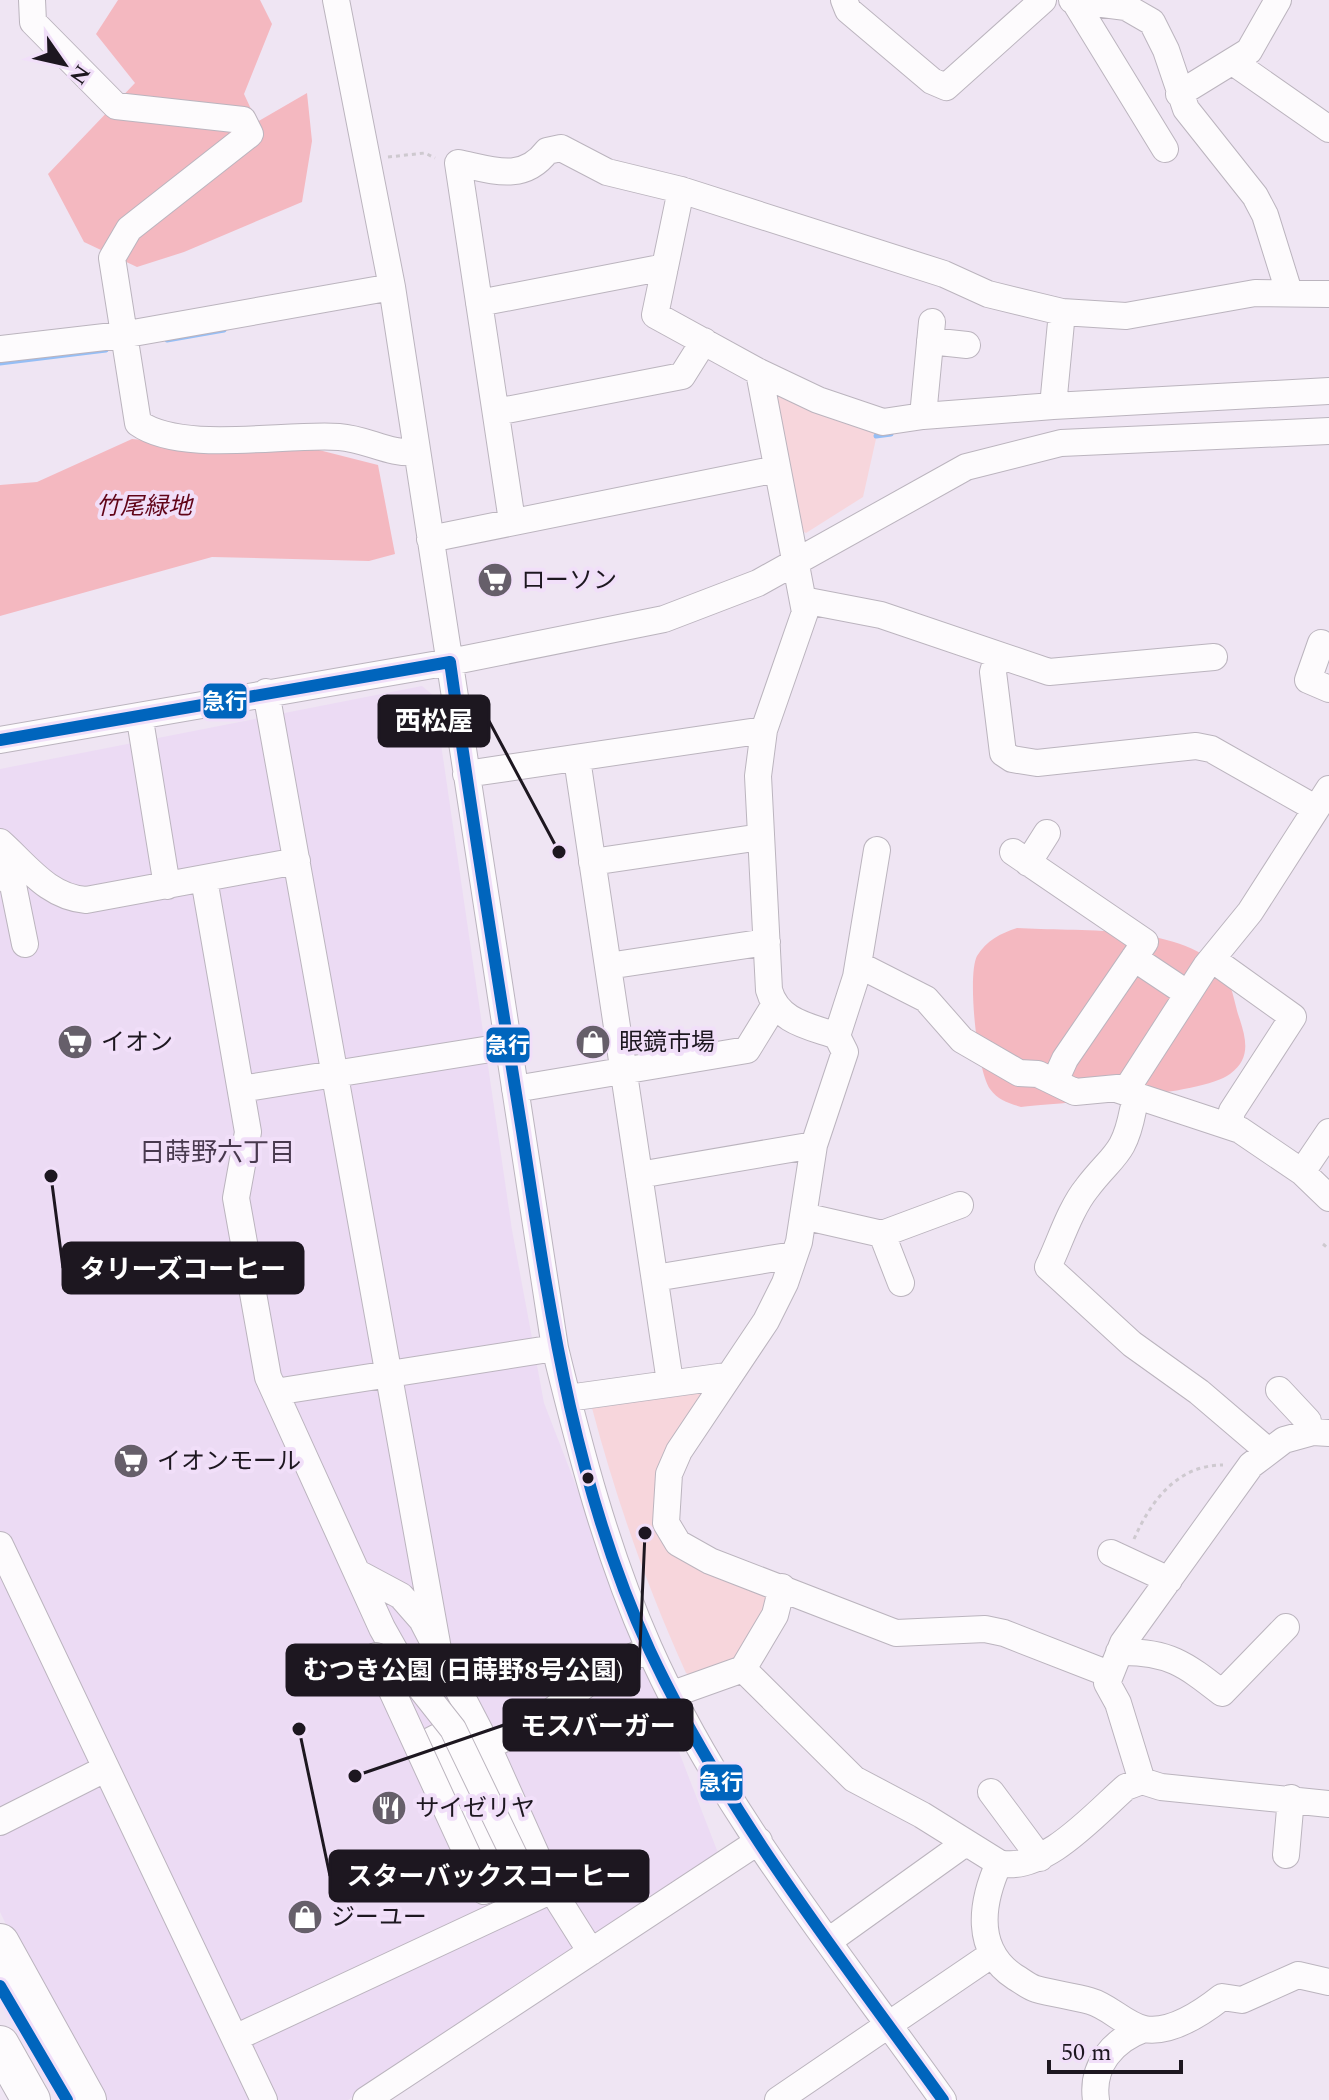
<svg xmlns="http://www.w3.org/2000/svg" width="1329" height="2100" font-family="Spectral,'Noto Sans JP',serif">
<rect width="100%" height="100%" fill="#efe5f3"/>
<path fill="#ecdbf4" d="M422,686l12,10 78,534 32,173 176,455 -372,242h-256l-92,-188v-1143z"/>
<path fill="#f7d6dc" d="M778,390l100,40 -15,67 -57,36 -10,-5 -23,-130z
M707,1391l-50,131 114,73 -34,66 -41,17 -10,-5c-40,-89 -69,-171 -94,-265l3,-7z"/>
<path fill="#f4b8c0" d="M118,0h142l12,24 -28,70 13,28 50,-29 5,48 -10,61 -118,50 -47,15 -53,-25 -36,-68 87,-91 -39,-49z
M132,439l91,7 84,1 71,18 17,89 -26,7 -157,-4 -212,59v-131l37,-3z
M1017,928c58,4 162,-5 204,41 12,14 13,35 19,51 7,22 10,39 -10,54 -30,22 -166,28 -209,33 -13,-4 -23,-7 -31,-18 -13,-18 -23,-114 -13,-133 9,-15 24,-23 40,-28z"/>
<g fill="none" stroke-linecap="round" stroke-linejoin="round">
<path stroke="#95bef5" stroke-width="5" d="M167,340l57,-10
M0,363l106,-13
M876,436l15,-2"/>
<defs>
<path id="minor" d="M32,0l1,22 83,84 127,14 7,14 -121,95 -17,29 26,165c44,31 147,10 201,14 29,2 50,18 78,15
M336,0l56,287 163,1061c25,102 51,203 94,300 73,164 191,307 294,452
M844,0l4,10 84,71 14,6 97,-87
M1072,0l54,7 26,15 14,28 20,59 69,87 10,19 24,77
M1075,2l90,147
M1233,62l96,67
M1179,94l70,-43 29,-51
M681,190l-26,125 104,57 59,28 65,22 40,-6 130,-10 276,-15
M479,303l186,-36
M930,341l37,4
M0,349l122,-14 270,-48
M759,372l46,240 -41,118 -6,46 11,214c9,32 40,36 68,46l8,16 -31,93 -15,97 -14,41 -19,38 -87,130 -10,23 -3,49 12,20 32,18 186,72 89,-4 19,4 105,41
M1053,406l9,-94
M496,412l186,-36 22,-35
M923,416l9,-94
M512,521l-54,-358c34,7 65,20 89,-12l14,-3 46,24 74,18 263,84 44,20 74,18 64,4 129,-23 74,1
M430,539l347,-70
M803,600l78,15 168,57 165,-15
M1321,643l-13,37 21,9
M997,658l-4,14 10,81 9,6 25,4 159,-17 15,3 104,59
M266,692l172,957
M141,726l26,160
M0,740l450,-78 214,-43 94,-36 208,-116 95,-24 268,-12
M577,759l93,623
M466,774l298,-44
M0,842c27,24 48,55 86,58l211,-39
M1013,852l132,90 -80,117 -10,22
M592,862l169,-25
M1028,863l19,-30
M0,872l13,13 12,59
M204,879l44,253 -12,66 32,179 114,251 22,39
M1134,958l54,36
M1212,959l81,58 -61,94 -3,15
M608,966l159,-24
M856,977l21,-127
M837,1036l19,-59 9,-9 61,31 36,41 57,33 19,1 37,18 53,-5 78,-121 44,-54 79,-123
M241,1089l268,-43
M515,1089l232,-39 27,-44
M1119,1090l121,40 62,42 27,26
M1133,1110c-9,46 -20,44 -46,78 -17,21 -27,54 -39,79l84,77 67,48 68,58
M1302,1172l27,-40
M639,1175l175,-30
M803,1216l79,18 19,49
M882,1234l78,-29
M655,1278l139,-23
M1279,1390l29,31 1,12
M275,1392l280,-44
M568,1398l158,-22
M0,1545l264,555
M1111,1553l58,27
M358,1573l43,23 21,24 66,127 64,143 39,62
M1119,1652c49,-1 66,12 103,41l64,-66
M743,1669l111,110 68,36 77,48c44,11 96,-49 127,-76l16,-6 19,6 168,17
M673,1694l70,-25 32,-54 7,-28
M453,1729l-23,12 61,128 21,-12 -9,-20
M477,1779l-9,-22 72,-37 66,-51 43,-20
M1142,1781l-24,-78 -11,-20 16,-40 128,-178 33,-25 29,-8 16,1
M991,1792l49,66
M0,1822l105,-53
M1286,1855l5,-57
M999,1863c-18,40 -25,87 16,114 7,4 14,10 21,12 18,5 36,7 54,12 19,5 35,24 54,28 27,5 59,-17 78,-32l20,3 56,-25 31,7
M830,1940l134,-96
M235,2038l317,-148
M366,2100l393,-259
M778,2100l213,-145
M1096,2100c-5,-34 17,-60 48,-71"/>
<path id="highway" d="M0,1943l87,157
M0,2045l31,55"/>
</defs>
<use href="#minor" stroke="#bbb4be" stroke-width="28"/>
<use href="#highway" stroke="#bbb4be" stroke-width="40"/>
<path stroke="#cec9cf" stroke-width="3" stroke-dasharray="4 4" stroke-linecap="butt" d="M388,157l37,-4 10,5
M1323,1244l6,5
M1134,1539c17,-38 43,-74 89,-74"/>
<use href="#minor" stroke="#fdfbfd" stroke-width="26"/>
<use href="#highway" stroke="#fdfbfd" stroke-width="38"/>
<defs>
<path id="minor-bridge" d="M349,1670l27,-14 108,235 38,-19 -69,-143 -49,-62"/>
</defs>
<use href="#minor-bridge" stroke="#bbb4be" stroke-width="28" stroke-linecap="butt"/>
<use href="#minor-bridge" stroke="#fdfbfd" stroke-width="26"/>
<defs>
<path id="bus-1" d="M450,662c22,157 47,313 72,469 27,177 52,356 128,520 76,162 189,305 293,449
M0,740l450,-78
M0,1986l67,114"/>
</defs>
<use href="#bus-1" stroke="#f1dff9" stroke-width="18"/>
<use href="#bus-1" stroke="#0065bd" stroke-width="12"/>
</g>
<defs>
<symbol id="supermarket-disc" viewBox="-11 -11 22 22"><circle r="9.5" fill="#665f6a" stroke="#f1dff9"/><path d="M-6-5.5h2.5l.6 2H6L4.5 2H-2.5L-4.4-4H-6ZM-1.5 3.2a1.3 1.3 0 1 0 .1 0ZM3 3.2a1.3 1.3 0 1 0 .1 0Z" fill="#fff"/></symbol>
<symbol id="shop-disc" viewBox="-11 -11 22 22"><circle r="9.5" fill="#665f6a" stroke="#f1dff9"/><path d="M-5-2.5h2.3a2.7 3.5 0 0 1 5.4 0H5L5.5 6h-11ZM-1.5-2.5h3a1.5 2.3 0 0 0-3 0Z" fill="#fff"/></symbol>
<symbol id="restaurant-disc" viewBox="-11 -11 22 22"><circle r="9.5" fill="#665f6a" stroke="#f1dff9"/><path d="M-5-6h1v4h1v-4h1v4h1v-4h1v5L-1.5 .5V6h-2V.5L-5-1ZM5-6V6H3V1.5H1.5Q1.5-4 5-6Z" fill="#fff"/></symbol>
</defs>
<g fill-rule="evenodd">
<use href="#supermarket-disc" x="475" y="560" width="40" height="40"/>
<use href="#supermarket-disc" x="55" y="1022" width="40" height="40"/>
<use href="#shop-disc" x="573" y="1022" width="40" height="40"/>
<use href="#supermarket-disc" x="111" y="1441" width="40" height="40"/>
<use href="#restaurant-disc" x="369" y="1788" width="40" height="40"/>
<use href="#shop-disc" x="285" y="1897" width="40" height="40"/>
</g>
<circle fill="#1d1720" stroke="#f1dff9" stroke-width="3" cx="588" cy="1478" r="7"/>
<g text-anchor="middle" stroke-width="8" stroke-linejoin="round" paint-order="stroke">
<g font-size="24" font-style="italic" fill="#610418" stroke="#f1dff9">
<text x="144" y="514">竹尾緑地</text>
</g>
<g font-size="24" fill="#1d1720" stroke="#f1dff9" text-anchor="start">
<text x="521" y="588">ローソン</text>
<text x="101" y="1050">イオン</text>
<text x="619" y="1050">眼鏡市場</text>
<text x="157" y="1469">イオンモール</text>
<text x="415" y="1816">サイゼリヤ</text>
<text x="331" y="1925">ジーユー</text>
</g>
<g font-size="26" fill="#48394e" stroke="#f1dff9">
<text x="217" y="1161">日蒔野六丁目</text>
</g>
</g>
<path fill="none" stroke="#1d1720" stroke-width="3" d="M559 852L489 721M51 1176L63 1268M645 1533L639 1670M355 1776L504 1725M299 1729L330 1876"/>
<g fill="#1d1720" stroke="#f1dff9" stroke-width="3">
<circle cx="559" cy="852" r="8"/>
<circle cx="51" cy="1176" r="8"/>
<circle cx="645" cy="1533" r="8"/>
<circle cx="355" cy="1776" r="8"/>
<circle cx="299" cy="1729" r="8"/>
</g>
<g fill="#1d1720" stroke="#1d1720" stroke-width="3">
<rect x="379" y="696" width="110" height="50" rx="8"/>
<rect x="63" y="1243" width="240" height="50" rx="8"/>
<rect x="287" y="1645" width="352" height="50" rx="8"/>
<rect x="504" y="1700" width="188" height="50" rx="8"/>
<rect x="330" y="1851" width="318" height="50" rx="8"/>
</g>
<g font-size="26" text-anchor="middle" font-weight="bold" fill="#fff">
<text x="434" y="730">西松屋</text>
<text x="183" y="1278">タリーズコーヒー</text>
<text x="463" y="1679">むつき公園 (日蒔野8号公園)</text>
<text x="598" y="1735">モスバーガー</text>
<text x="489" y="1885">スターバックスコーヒー</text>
</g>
<g stroke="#f1dff9" stroke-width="3">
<rect x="202" y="682" width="46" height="38" rx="8" fill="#0065bd"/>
<rect x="485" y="1026" width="46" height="38" rx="8" fill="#0065bd"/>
<rect x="699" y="1763" width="45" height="39" rx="8" fill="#0065bd"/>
</g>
<g font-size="22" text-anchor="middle" font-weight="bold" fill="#fff">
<text x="225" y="709">急行</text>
<text x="508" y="1053">急行</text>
<text x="721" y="1790">急行</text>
</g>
<g transform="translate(64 64) rotate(124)" stroke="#f1dff9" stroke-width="6" paint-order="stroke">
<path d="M0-6L14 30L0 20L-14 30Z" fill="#1d1720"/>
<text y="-12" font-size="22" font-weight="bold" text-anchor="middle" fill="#1d1720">N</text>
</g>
<path d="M1049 2060v12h132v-12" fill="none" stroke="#1d1720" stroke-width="4"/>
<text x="1061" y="2060" font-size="24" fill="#1d1720" stroke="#f1dff9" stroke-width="6" paint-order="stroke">50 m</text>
</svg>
